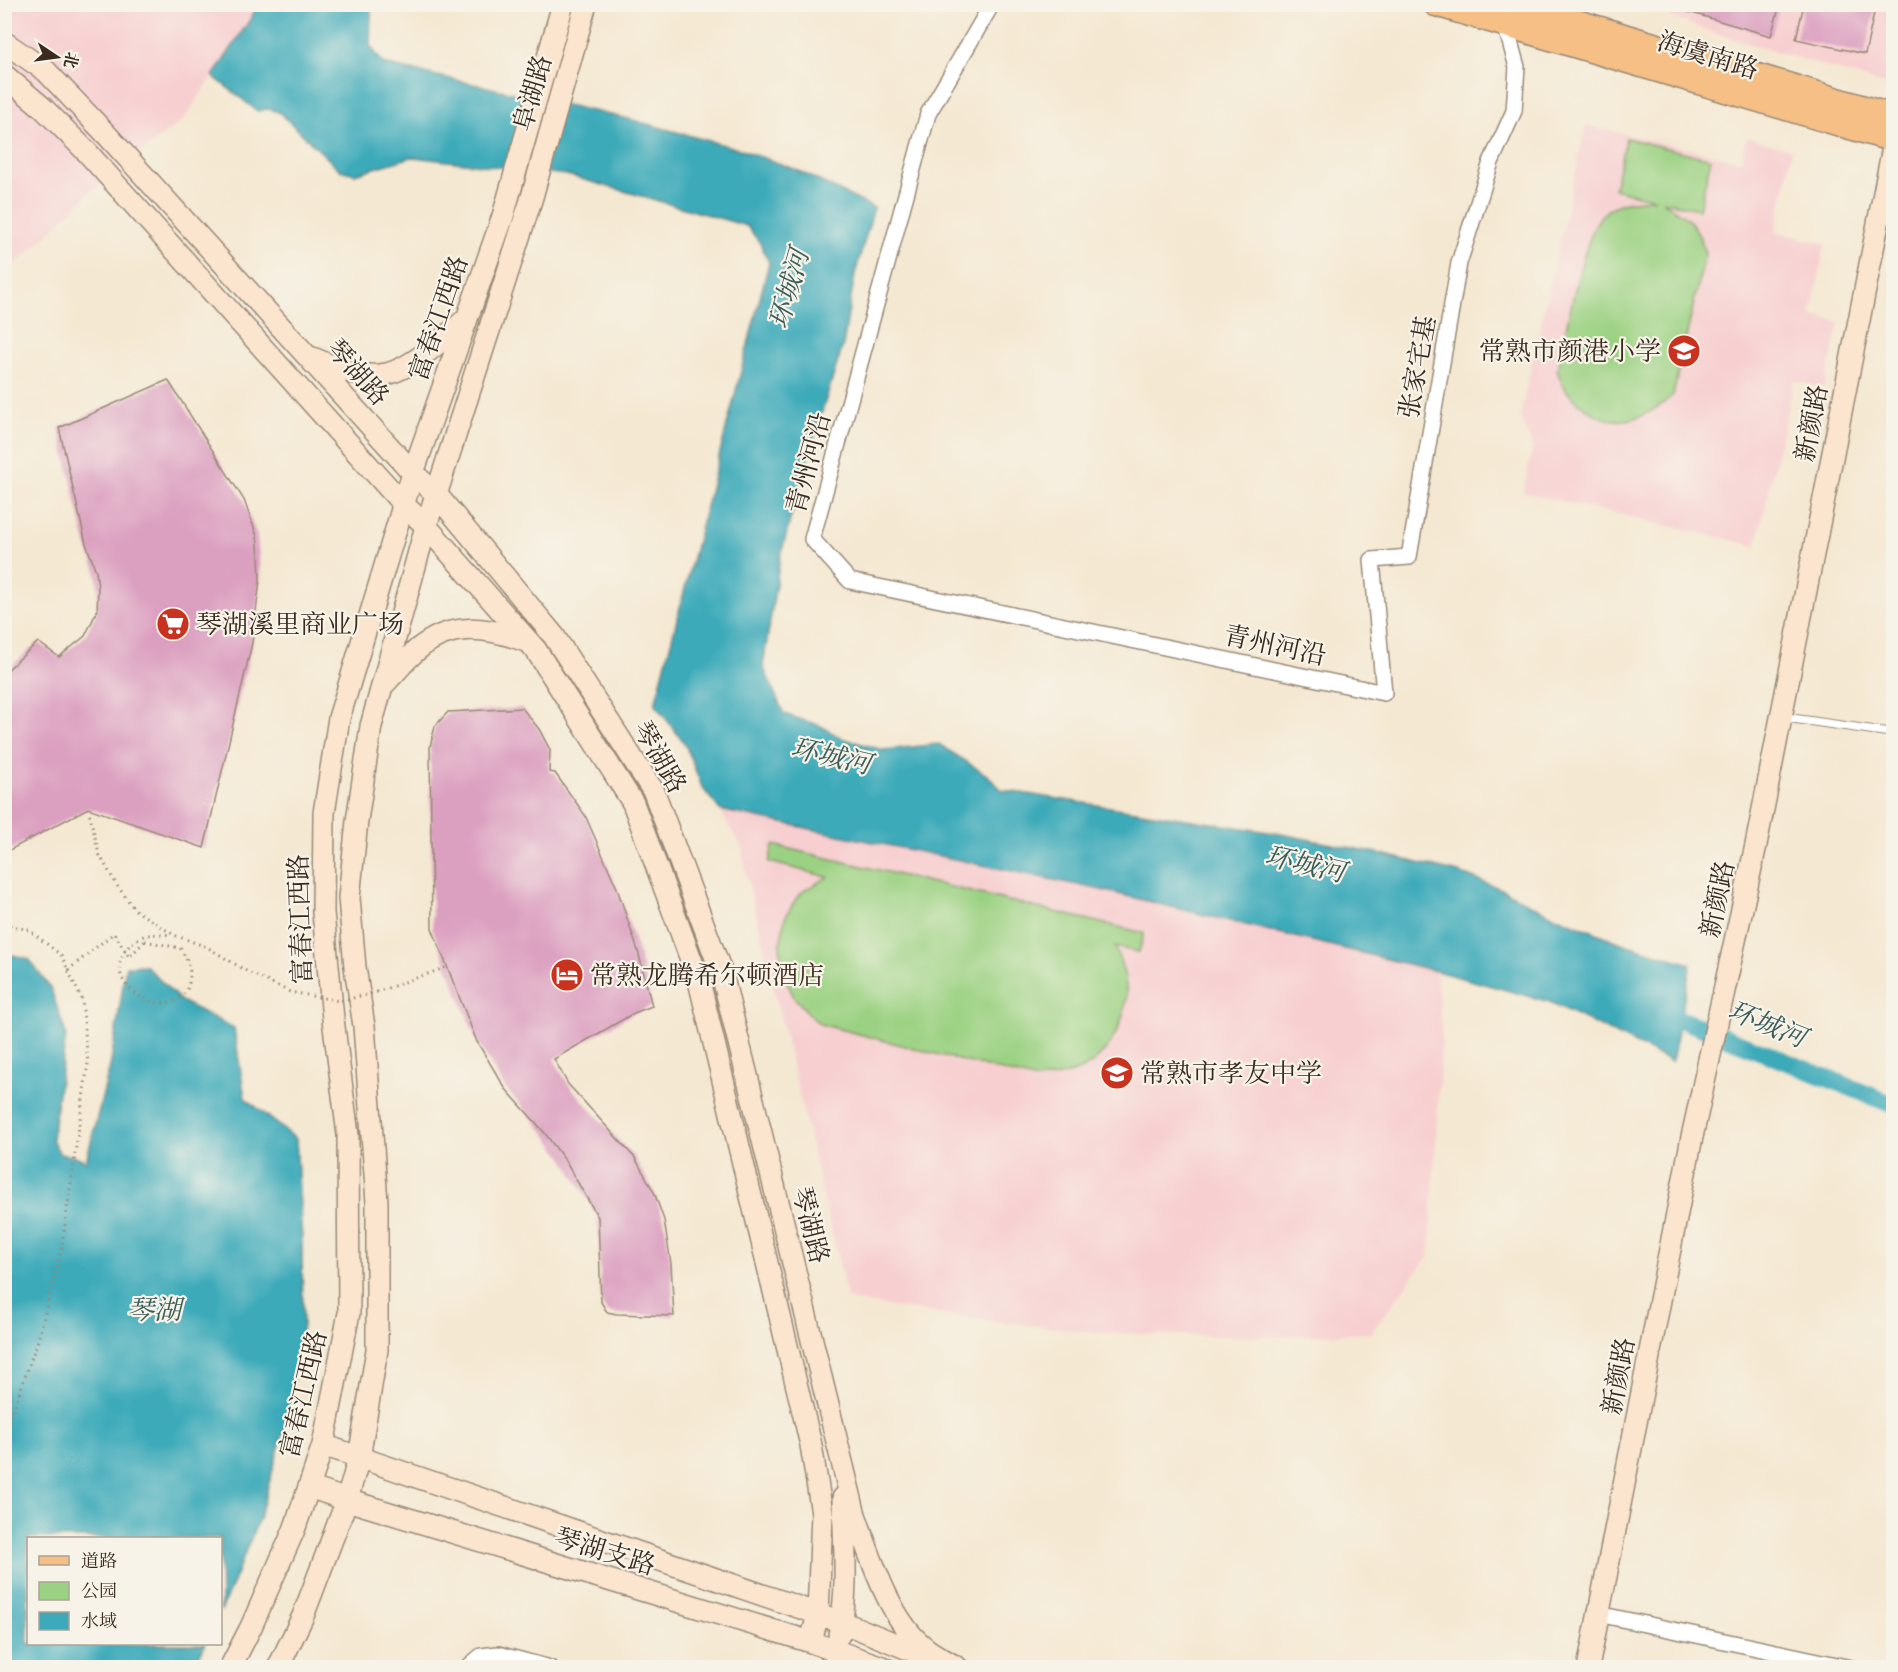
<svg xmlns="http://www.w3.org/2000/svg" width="1898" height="1672" font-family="Cardo,'Noto Serif SC',serif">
<rect width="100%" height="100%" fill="#f7f3e8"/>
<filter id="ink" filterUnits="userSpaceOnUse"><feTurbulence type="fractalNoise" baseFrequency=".0167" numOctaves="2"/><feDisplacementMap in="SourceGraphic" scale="12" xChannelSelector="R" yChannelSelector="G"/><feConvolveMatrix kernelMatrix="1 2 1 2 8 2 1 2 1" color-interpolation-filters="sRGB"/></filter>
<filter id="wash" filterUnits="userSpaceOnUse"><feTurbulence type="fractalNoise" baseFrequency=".008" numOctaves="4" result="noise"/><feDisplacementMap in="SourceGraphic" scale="24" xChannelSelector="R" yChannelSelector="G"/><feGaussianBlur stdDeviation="1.35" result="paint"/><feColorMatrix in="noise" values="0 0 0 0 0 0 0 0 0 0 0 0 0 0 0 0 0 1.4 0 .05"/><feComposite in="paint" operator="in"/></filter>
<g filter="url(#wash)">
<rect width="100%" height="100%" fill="#f4e8d2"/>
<path fill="#f7cfd0" d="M5,5h253l-7,13 -67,101 -93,72 -58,58 -28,24z
M1639,5h254v82l-178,-54z
M1586,125l155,36 6,-24 45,13 -16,82 49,12 -14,71 29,7 -16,65 -30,-6 -38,165 -233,-54 10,-45 -13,-30z
M720,810l539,114 177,47 6,64 -13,220 -58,78 -107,4 -158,-4 -119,-12 -139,-21 -103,-432 -3,-20z"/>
<path fill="#9bd182" stroke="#6b7e50" stroke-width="1.5" d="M1626,138l85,21 -12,50 -37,-8c26,17 35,21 43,53l-32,141c-26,23 -58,37 -89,12 -16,-12 -21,-19 -27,-37 7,-30 27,-139 46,-156 15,-14 33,-14 52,-15l-41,-10z
M773,845l371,88 -5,19 -24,-5c5,13 10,25 11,40 2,31 -16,68 -44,82 -14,6 -30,9 -45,11l-217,-56 -9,-8 -17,-19 -7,-14 -6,-26 -1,-12 5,-27 12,-21 9,-8 22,-12 -59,-15z"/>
<path fill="#3caaba" stroke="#3c6a6c" stroke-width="1.5" d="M258,5h116l-3,5 -1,36 14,18 245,55 110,30 58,21 77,38 -19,66 -12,71 -42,134 -21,79 -17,108 21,48 37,12 20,12 42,12 56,-6 48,31 15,15 279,44 97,19 81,20 40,15 51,26 74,30 67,20 -19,98 -122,-60 -114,-31 -330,-80 -386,-81 -18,-23 -17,-43 -30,-40 114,-441 -9,-20 -13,-17 -180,-51 -155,-18 -57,17 -15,-4 -61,-58 -11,-3 -11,2 -44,-35 38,-58z
M4,953l25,6 22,30 15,45 -14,105 8,15 15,2 11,5 25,-99 15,-96 19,-1 36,36 53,27 11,70 51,41 6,101 1,85 -16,94 -28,100 -38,92 -1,-73h-192v106h177l-11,23h-189z"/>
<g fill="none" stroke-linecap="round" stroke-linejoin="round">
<path stroke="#3caaba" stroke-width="18" d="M1660,1011l234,94"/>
</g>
<g id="blocks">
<path fill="#db9fc0" d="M1676,4h91l12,4 -8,28 -96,-28z
M1804,4h72l-11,50 -69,-15z
M168,380l76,120 13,36 2,19 1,25 -8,63 -48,205 -116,-40 -84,45v-180l34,-31 21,15 26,-21 12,-25 1,-23 -2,-17 -10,-27 -27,-116z
M522,708l17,21 11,21 -1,22 6,1 30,42 32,73 21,63 14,55 -18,7 -80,46 14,25 67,74 19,34 10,28 7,44 3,52 -57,-2 -10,-2 -6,-10 -3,-85 -34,-58 -20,-27 -39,-44 -28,-46 -45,-114 -2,-181 5,-21 13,-14z"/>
</g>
</g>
<g filter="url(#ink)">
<use href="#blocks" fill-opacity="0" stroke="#988978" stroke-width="1.5"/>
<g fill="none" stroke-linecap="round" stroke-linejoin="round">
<defs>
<path id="lane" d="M1782,717l112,16"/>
<path id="street" d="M992,4l-64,110 -116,425 38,42 534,112 -12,-133 37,-3 50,-294 32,-101 23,-51 3,-44 -12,-43 7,-20
M1598,1614l253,54
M467,1668l14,-12 17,-2 52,14
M831,1668l4,-18"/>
<path id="secondary" d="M4,42l42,29 61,64 306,338 23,21 118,142 100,156 68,182 133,541c15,40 34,104 68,131 10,9 24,15 35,22
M4,75l38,32 44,44 317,353 23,22 110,124 97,153 66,178 112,464 11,68 -4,101 -7,28
M313,358c21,9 43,19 67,17 28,-2 64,-37 85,-55
M384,684c11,-11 21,-24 33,-34 34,-29 70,-23 109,-9
M323,1445l519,177 88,36
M309,1487l38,13 464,142 74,26
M839,1635c10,-43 5,-93 4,-137
M230,1668l21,-41 43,-97 15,-43 14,-42 26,-132 -1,-178 -15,-116 -10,-107 1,-99 15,-95 74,-245 90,-257 60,-212
M278,1668l25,-52 44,-116 12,-42 18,-108v-148l-13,-176 -9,-59 -6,-69 8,-77 14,-95 55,-200 106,-329 54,-193
M1588,1668l104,-531 64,-292 138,-703"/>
<path id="primary" d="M1436,4l458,136
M1517,4l377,113"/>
</defs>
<use href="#lane" stroke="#988978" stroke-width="10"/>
<use href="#street" stroke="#988978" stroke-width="18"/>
<use href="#secondary" stroke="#988978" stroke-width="24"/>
<use href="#primary" stroke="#988978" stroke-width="27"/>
<path stroke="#988978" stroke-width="3" stroke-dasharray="1.5 4.5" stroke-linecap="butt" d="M4,924l25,6 32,25 21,45 6,63 -27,189 -23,88 -34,96
M68,970l46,-37 15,24 16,-16"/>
<use href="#lane" stroke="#fff" stroke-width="8"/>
<use href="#street" stroke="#fff" stroke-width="15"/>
<use href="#secondary" stroke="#fbe5cf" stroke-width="21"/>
<use href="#primary" stroke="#f5bf86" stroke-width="24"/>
<path stroke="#988978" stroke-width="3" stroke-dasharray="1.5 4.5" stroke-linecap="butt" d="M88,808l11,46 17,30 19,26 39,25 33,12 41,25 42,20 50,9 34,-8 73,-26
M145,941l35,7c8,12 12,21 9,35 -10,44 -92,7 -63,-33 12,-17 27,-17 46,-15"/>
</g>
</g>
<defs>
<symbol id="school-disc" viewBox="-11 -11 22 22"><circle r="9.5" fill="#c8321e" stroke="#f7f3e8"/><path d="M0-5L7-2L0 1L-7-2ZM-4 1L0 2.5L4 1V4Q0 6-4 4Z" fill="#fff"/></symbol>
<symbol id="supermarket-disc" viewBox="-11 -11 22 22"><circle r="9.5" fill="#c8321e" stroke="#f7f3e8"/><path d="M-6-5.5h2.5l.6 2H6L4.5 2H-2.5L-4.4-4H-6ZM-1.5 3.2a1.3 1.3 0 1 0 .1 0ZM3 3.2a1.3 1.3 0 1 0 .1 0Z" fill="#fff"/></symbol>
<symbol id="hotel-disc" viewBox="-11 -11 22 22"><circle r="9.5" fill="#c8321e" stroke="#f7f3e8"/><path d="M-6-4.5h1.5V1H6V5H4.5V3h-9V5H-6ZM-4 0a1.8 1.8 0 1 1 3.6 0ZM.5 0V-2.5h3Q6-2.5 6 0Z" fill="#fff"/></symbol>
</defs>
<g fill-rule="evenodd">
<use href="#school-disc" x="1665" y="332" width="38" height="38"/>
<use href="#supermarket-disc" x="154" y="605" width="38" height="38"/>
<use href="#hotel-disc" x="548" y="956" width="38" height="38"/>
<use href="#school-disc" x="1098" y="1054" width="38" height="38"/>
</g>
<g text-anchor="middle" stroke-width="4.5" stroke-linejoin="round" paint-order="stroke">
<g font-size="26" fill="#3b2a1e" stroke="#f7f3e8">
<text transform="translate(1708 55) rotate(17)" y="9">海虞南路</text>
<text transform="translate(532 93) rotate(-74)" y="9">阜湖路</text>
<text transform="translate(438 318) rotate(-71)" y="9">富春江西路</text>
<text transform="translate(1417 367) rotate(-80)" y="9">张家宅基</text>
<text transform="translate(358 372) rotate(48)" y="9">琴湖路</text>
<text transform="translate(1811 423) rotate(-79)" y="9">新颜路</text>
<text transform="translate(808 463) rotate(-75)" y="9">青州河沿</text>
<text transform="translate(1275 645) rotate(12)" y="9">青州河沿</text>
<text transform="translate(660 757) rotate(60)" y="9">琴湖路</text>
<text transform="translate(1717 899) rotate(-78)" y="9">新颜路</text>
<text transform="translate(300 919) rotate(-92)" y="9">富春江西路</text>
<text transform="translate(811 1225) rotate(76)" y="9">琴湖路</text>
<text transform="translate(1618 1376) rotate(-79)" y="9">新颜路</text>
<text transform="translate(303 1394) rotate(-77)" y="9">富春江西路</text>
<text transform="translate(605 1551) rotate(17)" y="9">琴湖支路</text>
</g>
<g font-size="26" fill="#3b2a1e" stroke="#f7f3e8" text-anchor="start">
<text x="1661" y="360" text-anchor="end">常熟市颜港小学</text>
<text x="196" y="633">琴湖溪里商业广场</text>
<text x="590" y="984">常熟龙腾希尔顿酒店</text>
<text x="1140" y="1082">常熟市孝友中学</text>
</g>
<g font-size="27" font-style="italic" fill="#3b5d5c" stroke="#f7f3e8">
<text transform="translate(789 289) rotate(-74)" y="9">环城河</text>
<text transform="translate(831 756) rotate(13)" y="9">环城河</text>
<text transform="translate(1305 864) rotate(13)" y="9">环城河</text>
<text transform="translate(1767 1024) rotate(22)" y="9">环城河</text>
<text x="154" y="1319">琴湖</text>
</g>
</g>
<rect width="1898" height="1672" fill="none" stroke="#f7f3e8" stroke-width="24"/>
<rect x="27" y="1537" width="195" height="108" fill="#f7f3e8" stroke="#aca397" stroke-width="1.5"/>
<rect x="39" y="1556" width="30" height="9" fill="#f5bf86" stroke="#aca397" stroke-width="1.5"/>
<text x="81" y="1567" font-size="18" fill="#3b2a1e">道路</text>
<rect x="39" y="1582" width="30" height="18" fill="#9bd182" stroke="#aca397" stroke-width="1.5"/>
<text x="81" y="1597" font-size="18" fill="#3b2a1e">公园</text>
<rect x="39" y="1612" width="30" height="18" fill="#3caaba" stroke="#aca397" stroke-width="1.5"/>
<text x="81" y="1627" font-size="18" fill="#3b2a1e">水域</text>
<g transform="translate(57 57) rotate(103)" stroke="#f7f3e8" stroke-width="4.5" paint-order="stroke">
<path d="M0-4.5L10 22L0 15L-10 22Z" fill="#3b2a1e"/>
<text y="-9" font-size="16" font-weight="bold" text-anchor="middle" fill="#3b2a1e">北</text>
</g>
</svg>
